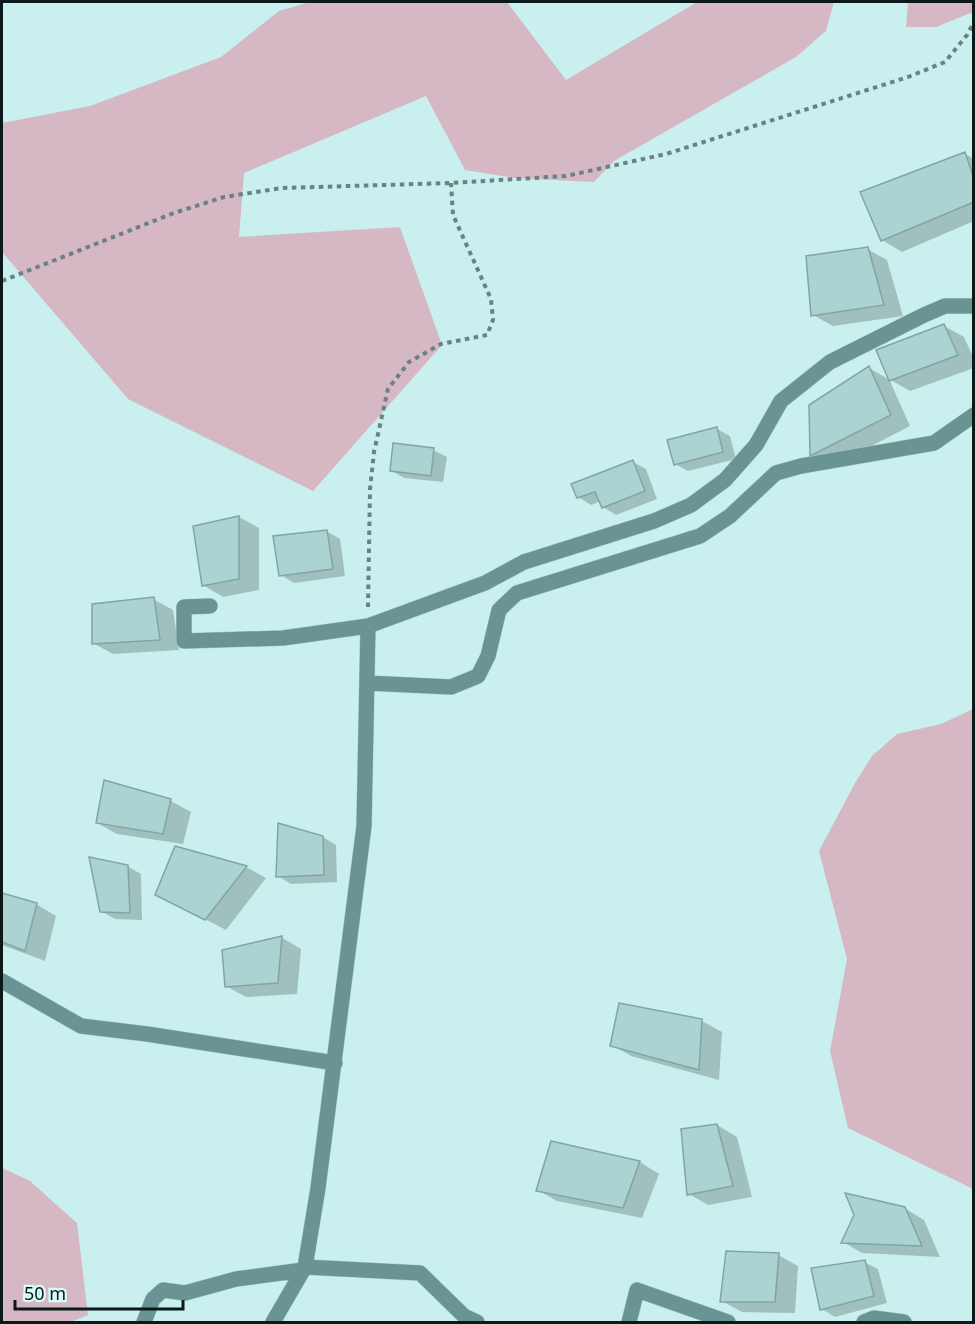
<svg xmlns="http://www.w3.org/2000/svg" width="975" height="1324" font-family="'Noto Sans',sans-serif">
<rect width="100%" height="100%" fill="#c9f0ee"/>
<path fill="#d6b8c4" d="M310,2h197l59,78 131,-78h137l-8,29 -30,26 -182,104 -20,21 -80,-4 -49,-8 -39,-74 -182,77 -5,64 161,-10 42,118 -129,146 -185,-92 -126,-147v-129l88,-17 131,-49 58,-46z
M908,2h65v10l-37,15h-30z
M973,709v480l-125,-61 -18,-77 17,-92 -28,-108 36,-68 17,-27 25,-22 44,-10z
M2,1168l28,13 47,42 11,92 -17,7h-69z"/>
<path fill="#0003" d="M965,154l9,5v62l-72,31 -20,-12z
M867,249l20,11 16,56 -70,10 -20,-11z
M944,326l20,11 10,22v9l-64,23 -21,-12 21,47 -79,41 -19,-12 -2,-49 59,-38 21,12z
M717,429l13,7 6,23 -48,12 -13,-7z
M433,450l14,7 -4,25 -39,-4 -13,-8z
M633,462l13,7 11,30 -41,16 -13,-8 -2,-6 -10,4 -13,-8z
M239,517l20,11v62l-36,7 -20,-12 -9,-58z
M326,531l14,8 5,37 -51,7 -13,-8z
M153,599l20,11 6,40 -66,4 -20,-11z
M106,782l65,19 20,11 -8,32 -66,-10 -20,-11z
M323,837l13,8 1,37 -46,2 -13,-8z
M176,848l70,19 20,11 -40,52 -70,-36z
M127,866l14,8 1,46 -27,-1 -14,-8z
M2,895l34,9 20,12 -11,45 -43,-16z
M281,937l20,12 -4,45 -51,3 -20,-11z
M621,1005l81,16 20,11 -3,48 -88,-24 -19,-11z
M717,1125l20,12 15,60 -44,8 -19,-11z
M552,1143l88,19 19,12 -17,44 -85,-17 -19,-11z
M904,1208l20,12 16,37 -78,-4 -19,-11z
M778,1255l20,11 -3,47 -53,-1 -20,-11z
M864,1262l14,7 9,34 -52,14 -13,-8z"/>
<path fill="#aad3d2" stroke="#81a5a4" stroke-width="1.5" d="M965,152l9,27v23l-93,39 -21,-49z
M868,247l16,58 -73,11 -5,-60z
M944,324l14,31 -69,26 -13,-31z
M869,366l22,49 -81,41 -1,-51z
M717,427l6,25 -49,13 -7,-25z
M393,443l41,5 -3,28 -41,-5z
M633,460l12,31 -43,17 -7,-16 -18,6 -6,-14z
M239,516v63l-37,7 -9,-60z
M327,530l6,39 -54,7 -6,-40z
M154,597l6,43 -68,4v-40z
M104,780l67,19 -8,35 -67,-11z
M278,823l45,13 1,39 -48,2z
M175,846l72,20 -42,54 -50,-25z
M89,857l39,8 2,48 -30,-1z
M2,893l35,10 -12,48 -23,-9z
M282,936l-4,47 -53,4 -3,-37z
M619,1003l83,16 -3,51 -89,-24z
M717,1124l16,62 -46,9 -6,-66z
M551,1141l89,20 -17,47 -87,-17z
M845,1193l60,14 17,39 -81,-3 13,-28z
M726,1251l53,2 -4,49h-55z
M865,1260l9,36 -54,14 -9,-42z"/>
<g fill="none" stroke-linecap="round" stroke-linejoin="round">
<defs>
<path id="street" d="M210,606l-26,1v34l99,-3 85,-12 117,-43 39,-21 130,-41 37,-16 34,-25 31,-35 25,-44 49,-39 94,-47 21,-9h29
M367,683l84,4 27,-11 10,-20 11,-46 18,-17 183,-57 30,-20 46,-43 25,-7 133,-23 40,-28
M2,981l79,45 66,8 188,29
M305,1267l115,6 44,43 13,6
M144,1322l9,-23 10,-9 22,3 51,-14 67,-9
M273,1322l32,-55 13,-79 46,-362 4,-200
M629,1322l8,-32 91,32
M864,1322l10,-4 30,4"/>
</defs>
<use href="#street" stroke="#a7c9c8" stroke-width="16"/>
<path stroke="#688382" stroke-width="4" stroke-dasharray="4.5 4.5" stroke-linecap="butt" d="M2,281l172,-68 50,-16 58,-9 169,-5 115,-7 100,-22 242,-77 37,-15 22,-27 7,-13
M368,607l2,-118 4,-37 14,-63 21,-27 32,-18 46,-9 6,-15 -2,-21 -38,-84 -2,-32"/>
<use href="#street" stroke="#699493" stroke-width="15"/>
</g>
<rect width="975" height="1324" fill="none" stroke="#0b1919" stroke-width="6"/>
<path d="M15 1300v9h168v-9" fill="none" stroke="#0b1919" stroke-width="3"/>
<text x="24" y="1300" font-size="18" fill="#0b1919" stroke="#d6fdfc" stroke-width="4.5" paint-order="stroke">50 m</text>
</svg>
